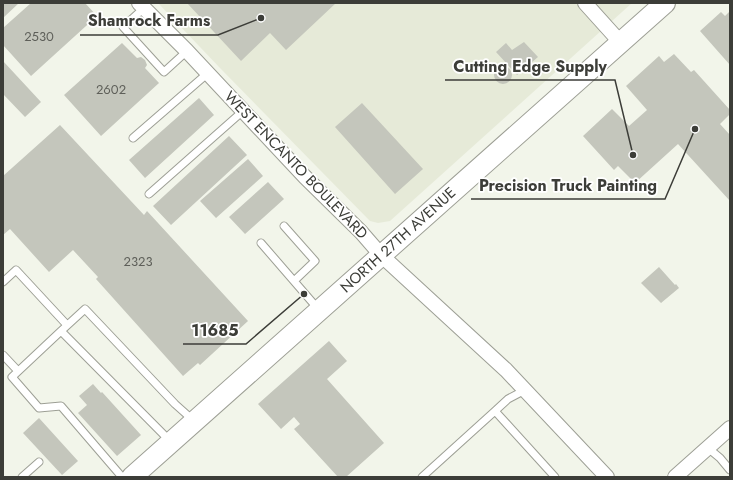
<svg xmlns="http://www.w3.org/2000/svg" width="733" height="480" font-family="Jost,sans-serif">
<rect width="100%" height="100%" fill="#f2f5ea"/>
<path fill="#e6ead8" d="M158,3h474l-242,218 -12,2 -8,-2 -150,-153z"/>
<path fill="#c4c6bc" d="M3,3h16l-16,15z
M31,3h54l12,13 -66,60 -28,-31v-17z
M187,3h149l-50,47 -16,-17 -29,28z
M730,11v54l-30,-34 21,-19 4,4z
M524,42l14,15 -21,18 -21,-23 10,-9 6,7z
M122,43l15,15 4,-1 4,3 2,5 -2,3 14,15 -58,53 -37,-41z
M674,54l17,18 3,-2 36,40v4l-10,10 10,11v66l-52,-57 -43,39 -17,-17 -4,4 -31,-34 29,-27 17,17 18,-16 -21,-24 33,-30 5,6z
M3,61l38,41 -16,15 -22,-23z
M494 75a9 9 0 1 1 18 0a9 9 0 1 1-18 0Z
M199,98l15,17 -69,63 -16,-18z
M362,103l61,66 -28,25 -60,-67z
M60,125l84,90 3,-4 101,110 -48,44 -2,-2 -15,13 -87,-97 2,-2 -25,-27 -24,22 -39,-43 -7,6v-59z
M229,136l18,19 -76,70 -18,-19z
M248,159l15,17 -47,42 -16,-17z
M268,182l16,17 -39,35 -16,-17z
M659,267l16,18 1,-1 3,4 -18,15 -20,-20z
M329,341l18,20 -20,18 57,64 -38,34h-8l-44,-48 6,-5 -6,-7 -13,12 -23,-25z
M93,384l8,9 1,-1 39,43 -24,21 -39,-43 9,-8 -8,-9z
M39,418l39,43 -16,14 -39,-42z"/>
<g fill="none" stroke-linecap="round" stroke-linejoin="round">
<defs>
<path id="service" d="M144,8l-21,19 41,45 23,-21
M133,138l75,-65
M149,194l94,-83
M284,226l31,35 -21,20
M261,243l58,67
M3,282l13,-12 51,55
M61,331l24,-22 90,95 19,17
M3,355l15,16
M495,411l13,-12 17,-9
M708,448l12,10 10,12
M22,477l17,-15
M122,477l-61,-71 -22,2 -27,-31 49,-46 110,111
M422,477l73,-66 60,66"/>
<path id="minor" d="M139,3l48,48 118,126 56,55 20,23 125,115 101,107
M585,3l36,40
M675,477l55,-49"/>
<path id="secondary" d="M132,477l533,-474"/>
</defs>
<use href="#service" stroke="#9d9f95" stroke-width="9"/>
<use href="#minor" stroke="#9d9f95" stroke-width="16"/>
<use href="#secondary" stroke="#9d9f95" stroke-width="22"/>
<use href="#service" stroke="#fff" stroke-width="7"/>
<use href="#minor" stroke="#fff" stroke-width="14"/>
<use href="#secondary" stroke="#fff" stroke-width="20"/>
</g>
<g text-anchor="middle" stroke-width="3.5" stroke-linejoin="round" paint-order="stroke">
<g font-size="13" fill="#5e5f59">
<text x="39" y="41">2530</text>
<text x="111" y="94">2602</text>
<text x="138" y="266">2323</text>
</g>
<g font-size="15" fill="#3c3d38" stroke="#fff">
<text transform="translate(296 165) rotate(46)" y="5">WEST ENCANTO BOULEVARD</text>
<text transform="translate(398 240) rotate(-42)" y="5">NORTH 27TH AVENUE</text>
</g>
</g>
<path fill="none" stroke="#3c3d38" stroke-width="1.5" d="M261 18L218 35H80M633 155L615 80H445M695 129L665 199H471M304 294L246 344H183"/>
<g fill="#3c3d38" stroke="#fff" stroke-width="1.5">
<circle cx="261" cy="18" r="4"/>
<circle cx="633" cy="155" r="4"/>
<circle cx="695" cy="129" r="4"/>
<circle cx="304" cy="294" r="4"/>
</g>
<g font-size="16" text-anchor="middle" font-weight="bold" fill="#3c3d38" stroke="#fff" stroke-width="3.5" stroke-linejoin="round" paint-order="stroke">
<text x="149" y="26">Shamrock Farms</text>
<text x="530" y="72">Cutting Edge Supply</text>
<text x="568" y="191">Precision Truck Painting</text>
<text x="215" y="336">11685</text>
</g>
<rect width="733" height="480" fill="none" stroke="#3c3d38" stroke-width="8"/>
</svg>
